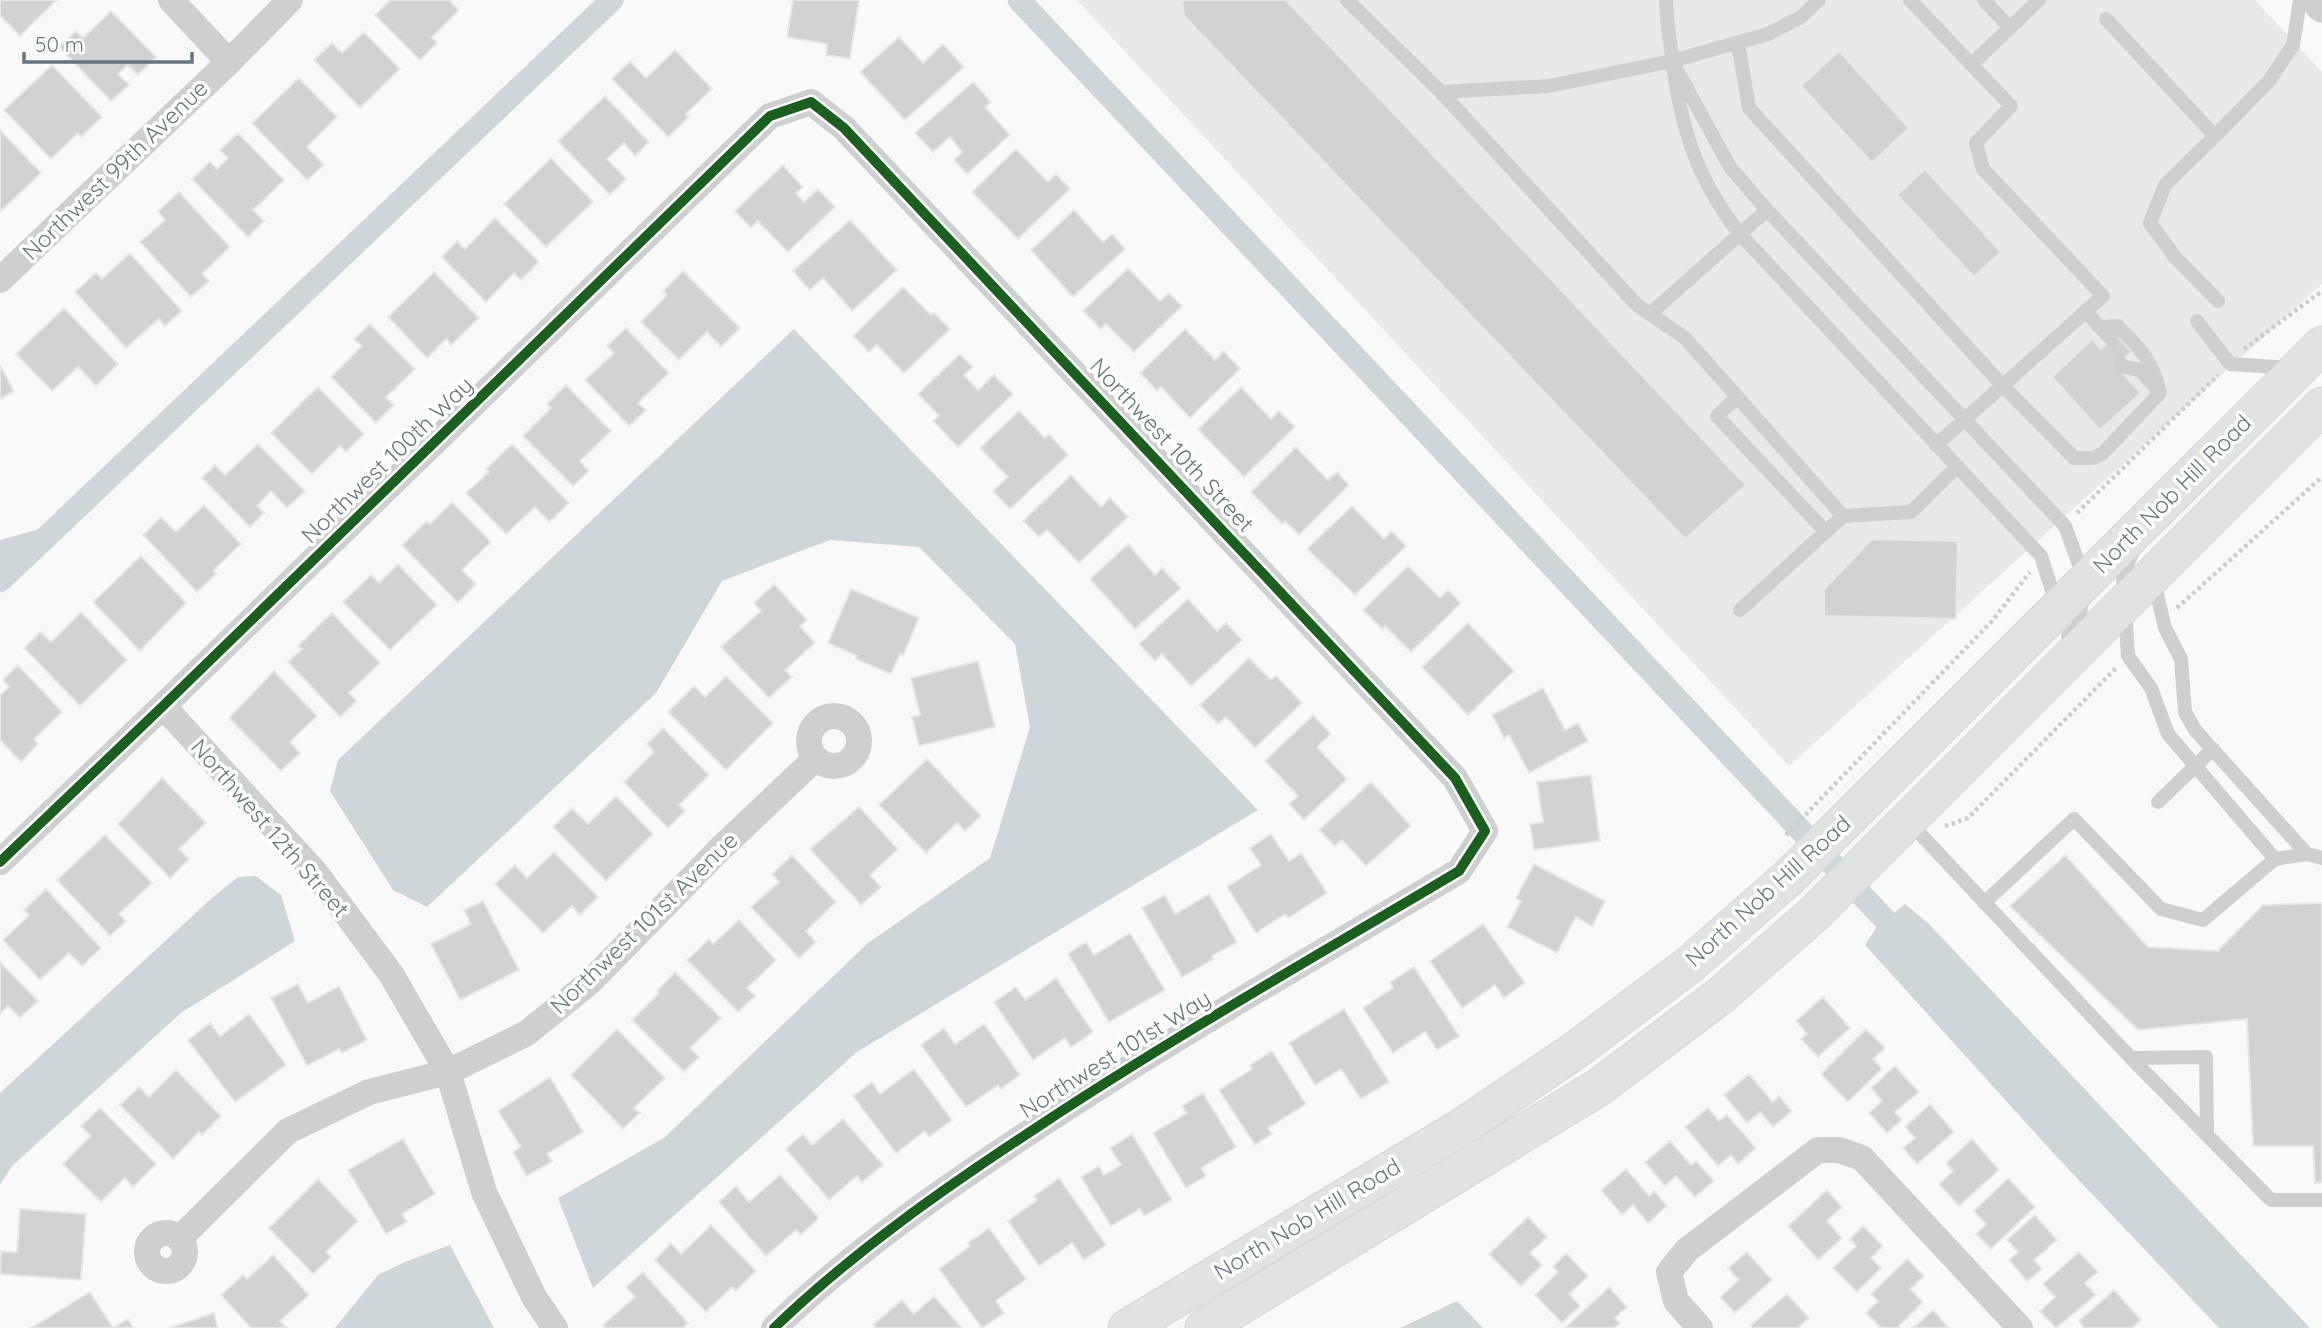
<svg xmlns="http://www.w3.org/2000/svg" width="2322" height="1328" font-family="Quicksand,sans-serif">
<rect width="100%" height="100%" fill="#f9f9f9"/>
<path fill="#e8e9e9" d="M1077,0h1178l67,72v212l-533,482z"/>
<path fill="#ced6d9" d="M794,329l464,481 -401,242 -264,236 -35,-90 106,-60 204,-195 122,-85 40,-131 -15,-83 -96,-97 -89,-7 -108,41 -66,112 -229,214 -34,-17 -63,-99 8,-31z
M62,523l-62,58v-41z
M256,876l25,19 14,46 -114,72 -169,153 -12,19v-92l213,-196 25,-20z
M1905,904l23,19 382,405h-91l-163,-172 -191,-211 11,-17z
M450,1245l44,83h-159l43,-53 27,-13z
M1457,1301l26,27h-83z"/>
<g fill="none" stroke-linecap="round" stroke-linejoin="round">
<path stroke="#ced6d9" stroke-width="23" d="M1019,0l886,941
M0,581l612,-581"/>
</g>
<path fill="#d0d2d3" stroke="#e8e8e8" stroke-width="2" d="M0,0h57l-37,36 -20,-21z
M390,0h59l10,10 -27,27 5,6 -17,17 -45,-45z
M793,0h66l-9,59 -24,-4 1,-11 -40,-7z
M1182,0h104l460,485 -61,54 -501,-523z
M111,11l45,46 -18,18 -10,-10 -10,9 11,11 -18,16 -52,-54 17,-16 7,7z
M364,32l36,37 -40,39 -46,-48 18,-17 10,10z
M899,37l24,26 20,-19 21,23 -59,53 -45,-48z
M675,50l37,39 -26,25 3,3 -21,20 -56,-58 18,-18 16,17z
M1839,51l70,77 -37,35 -71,-77z
M52,65l50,52 -21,20 -3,-4 -27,26 -47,-49z
M299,78l38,39 -30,30 17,18 -17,15 -55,-57z
M973,82l18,20 -6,5 25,28 -43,39 -13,-14 8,-8 -12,-15 -17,15 -18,-19z
M605,96l44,46 -14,14 -11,-13 -17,16 19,20 -16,16 -52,-54z
M0,130l41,43 -41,39z
M238,133l46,47 -31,30 11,11 -16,16 -56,-58 18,-17 7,7 11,-11 -8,-8z
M1016,149l32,33 8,-8 14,15 -52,50 -46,-47z
M551,158l42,44 -47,45 -42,-43z
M783,165l20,22 -7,6 8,9 14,-13 17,18 -47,45 -30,-31 -7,7 -16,-17z
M1925,169l76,83 -27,25 -77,-82z
M179,192l51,55 -28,27 7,7 -18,16 -51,-55 25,-22 -7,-9z
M1074,210l29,32 9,-8 13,15 -52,48 -42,-47z
M495,218l44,44 -18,18 -7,-7 -28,29 -44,-45 15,-16 8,8z
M850,220l47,50 -45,41 -29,-33 -13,12 -17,-19z
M130,253l52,58 -17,15 -6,-7 -33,29 -51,-56 21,-19 6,6z
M1128,268l32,33 9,-8 13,13 -48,46 -28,-28 -5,5 -18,-18z
M683,271l57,57 -19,19 -14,-15 -28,28 -38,-38 26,-27 -4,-4z
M434,272l45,46 -28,27 -5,-6 -19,19 -39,-41z
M903,287l28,28 3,-2 16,16 -46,44 -27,-28 -8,7 -16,-16z
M64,308l54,56 -22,22 -18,-19 -26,24 -36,-37z
M370,324l45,45 -29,28 8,8 -18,18 -45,-46 31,-31 -8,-7z
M626,328l43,45 -31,30 8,7 -17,16 -44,-46 29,-27 -7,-7z
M1185,329l30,31 9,-9 16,18 -50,49 -29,-31 -4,4 -17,-18z
M2116,335l16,17 -16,14 25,27 -41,37 -48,-53 40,-38 9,10z
M960,354l13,13 -9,8 14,15 16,-15 19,19 -55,53 -25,-26 6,-5 -21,-22z
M0,365l14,26 -14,8z
M566,385l45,46 -31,30 9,10 -16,15 -50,-50 28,-28 -4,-4z
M318,387l46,47 -18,18 -6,-6 -28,28 -41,-41z
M1241,387l30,32 8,-8 16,16 -51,50 -46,-48z
M1019,411l26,27 4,-4 19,21 -58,54 -17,-18 15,-14 -28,-29z
M258,444l47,47 -18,17 -16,-17 -14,15 7,7 -14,14 -48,-49 13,-13 10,10z
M512,444l57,59 -20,19 -14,-15 -29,27 -40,-41 23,-21 -3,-3z
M1296,447l32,33 9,-8 12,13 -50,50 -14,-14 -3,3 -31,-32z
M1071,475l30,32 9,-9 18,19 -49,46 -32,-33 -8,7 -16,-16z
M452,502l39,40 -29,28 14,14 -18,19 -56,-58 25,-24 3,3z
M204,505l37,39 -28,27 3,3 -19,18 -54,-57 18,-18 15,15z
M1352,506l32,33 8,-8 14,15 -51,49 -48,-46z
M1872,539l86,2 -2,78 -132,-3v-27z
M1128,544l27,31 7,-7 19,20 -46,41 -45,-50z
M141,556l45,47 -46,48 -47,-49z
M398,564l39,41 -47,45 -47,-48 28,-27 8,8z
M1408,566l32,32 8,-8 13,13 -50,49 -26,-26 -3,3 -19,-19z
M774,584l33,36 -7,6 15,17 -30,27 7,7 -23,21 -48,-51 40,-36 -7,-8z
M851,589l68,29 -16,38 -3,-2 -9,20 -35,-15 1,-3 -29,-13z
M1188,599l29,32 9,-8 16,17 -51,46 -29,-32 -7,7 -16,-17z
M81,612l46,48 -47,46 -56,-58 17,-16 10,10z
M332,613l48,50 -31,30 8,8 -17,16 -52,-55 14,-13 -4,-3z
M1468,623l46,48 -46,44 -46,-48z
M1249,658l22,22 5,-4 26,27 -47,45 -29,-31 -8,7 -18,-19z
M978,661l17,66 -76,19 -7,-29 8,-2 -9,-37z
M18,665l44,47 -28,27 4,5 -17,18 -21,-22v-45l9,-8 -6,-7z
M274,671l43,45 -27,26 10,11 -19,18 -52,-53z
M726,676l47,47 -47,47 -58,-58 26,-26 11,11z
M1543,688l22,42 13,-7 10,18 -59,32 -20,-38 -5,3 -12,-23z
M1313,715l18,19 -14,13 30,32 -43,41 -15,-16 9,-8 -33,-35z
M663,728l46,47 -30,30 6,6 -17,17 -44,-46 30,-30 -7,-8z
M927,759l54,57 -16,15 -8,-8 -31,30 -47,-48z
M1591,775l9,66 -66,9 -4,-26 13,-2 -6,-40z
M162,778l44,45 -27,26 10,10 -19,19 -52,-54z
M1371,782l40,44 -45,40 -24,-26 -7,6 -16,-16z
M616,796l37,38 -47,47 -53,-54 19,-19 16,16z
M859,807l39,42 -28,26 11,12 -20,18 -51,-56z
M1271,834l18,27 12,-8 26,40 -39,25 -3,-4 -29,19 -29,-46 34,-22 -11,-17z
M105,835l47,48 -33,31 7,7 -16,15 -53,-56z
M554,852l44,45 -18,18 -8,-9 -29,27 -48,-49 20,-19 12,13z
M792,855l44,47 -30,29 10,11 -17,16 -48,-51 28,-25 -7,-8z
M2065,855l83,92 70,4 45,-46 59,-2v279l-7,1 -2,-37h-60l-6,-127 -109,11 -128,-124z
M1534,864l71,37 -13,25 -16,-9 -19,36 -50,-26 14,-26 -5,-3z
M46,889l55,59 -19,18 -13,-13 -29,27 -37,-40 26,-25 -5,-5z
M1209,894l28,48 -25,14 2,3 -32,18 -40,-69 23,-13 10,19z
M483,901l36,69 -59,30 -29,-56 40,-20 -7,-14z
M739,920l37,40 -29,28 8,8 -17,16 -51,-52 22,-21 4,5z
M1483,924l42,59 -21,15 -9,-13 -33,23 -32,-47z
M1130,933l35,57 -56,32 -41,-68 18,-12 8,13z
M0,962l38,39 -18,17 -12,-12 -8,8z
M1414,967l45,69 -22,14 -12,-18 -32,21 -30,-45 30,-20 -3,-6z
M675,972l46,46 -31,30 9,9 -15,15 -52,-52 27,-27 -2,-2z
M1056,978l37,54 -22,15 -6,-9 -32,22 -39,-58 22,-15 9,13z
M298,984l10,19 31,-17 28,54 -25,13 -3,-4 -32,17 -36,-68z
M1823,997l27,31 -32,29 -17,-18 6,-5 -11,-13z
M1344,1009l45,73 -28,17 -20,-30 -26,16 -26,-42z
M249,1014l37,51 -51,37 -47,-62 22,-17 10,13z
M984,1024l36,51 -19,14 -3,-4 -32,22 -45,-62 23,-17 11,16z
M617,1029l48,49 -31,30 6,5 -17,16 -52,-54z
M1866,1029l19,19 -12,11 9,10 -34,33 -27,-28z
M1272,1051l34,53 -38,24 4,6 -17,11 -36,-55 33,-21 -2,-4z
M1895,1066l24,26 -24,20 7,8 -15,13 -18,-20 13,-12 -11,-13z
M914,1069l38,51 -23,17 -4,-6 -29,22 -43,-57 19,-14 8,12z
M176,1070l45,46 -19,19 -3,-3 -26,27 -53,-54 19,-18 10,10z
M1749,1074l24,28 6,-6 13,15 -19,16 -13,-15 -13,11 -23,-28z
M550,1077l33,55 -36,22 5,7 -25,15 -14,-24 8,-5 -23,-36z
M1203,1093l33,54 -35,21 5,8 -20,12 -33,-55 34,-20 -5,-7z
M1930,1104l24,28 -37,32 -14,-16 12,-10 -10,-11z
M100,1108l56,56 -23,23 -8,-9 -24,24 -38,-38 28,-28 -10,-10z
M1708,1108l11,13 8,-6 29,33 -18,16 -7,-9 -13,11 -33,-39z
M843,1119l40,46 -21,17 -5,-6 -28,24 -43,-51 17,-15 9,11z
M1132,1134l40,66 -28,16 -4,-7 -29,17 -30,-49 18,-11 5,9 17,-10 -11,-17z
M403,1139l32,55 -33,20 5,8 -21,12 -38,-64z
M1972,1139l27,31 -40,36 -20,-22 14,-13 -7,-8z
M1670,1141l21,24 5,-4 18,20 -19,16 -19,-21 -11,10 -20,-24z
M1626,1169l23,27 5,-5 13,15 -19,17 -15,-18 -11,10 -21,-25z
M780,1175l39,43 -18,17 -5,-5 -30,26 -47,-54 17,-16 13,16z
M1059,1178l47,67 -22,15 -12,-17 -33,23 -31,-45 29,-21 -3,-4z
M2008,1178l27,29 -44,42 -15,-15 10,-10 -12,-13z
M318,1179l40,42 -32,31 5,5 -18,17 -44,-46z
M1827,1190l15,17 -15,14 15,17 -24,22 -30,-34z
M20,1209l66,5 -5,66 -81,-6 1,-23 16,1z
M2035,1215l22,25 -23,20 8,9 -15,12 -18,-21 9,-8 -11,-12z
M1528,1217l19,20 -17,16 12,12 -21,21 -32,-32z
M711,1225l45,46 -20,20 -4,-4 -26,25 -51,-52 16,-17 10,11z
M1863,1226l20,20 -12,12 10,10 -24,24 -24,-24 23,-22 -6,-7z
M989,1228l37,51 -30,22 8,12 -22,15 -43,-59 31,-23 -2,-3z
M1747,1252l25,28 -37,33 -15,-16 19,-17 -11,-12z
M2079,1252l19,20 -13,11 11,12 -40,33 -16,-17 15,-14 -12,-13z
M1566,1253l22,23 -19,18 11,12 -18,17 -27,-28 23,-23 -5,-5z
M273,1255l36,40 -29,26 7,7h-36l-30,-33 22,-20 4,4z
M1907,1259l17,17 -14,13 13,13 -26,26h-16l-15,-15 12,-12 -7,-7z
M643,1272l45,51 -5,5h-78l-2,-3 32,-28 -9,-10z
M1609,1287l18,20 -12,11 5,5 -6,5h-49z
M2114,1290l27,30 -9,8h-48l-5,-7z
M90,1292l23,36 15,-9 5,9h-102z
M1787,1294l22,24 -11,10h-45l-2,-3z
M934,1296l28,32h-86l-3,-3 29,-25 12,14z
M1933,1310l16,18h-36z
M214,1313l4,15h-49z"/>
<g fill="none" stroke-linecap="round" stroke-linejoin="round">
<defs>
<path id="secondary" d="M1127,1328l335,-201 111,-75 116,-87 98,-86 535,-534
M1204,1328l395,-241 121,-91 95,-83 507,-507"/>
</defs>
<use href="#secondary" stroke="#d5d6d7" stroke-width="39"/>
<path stroke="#cbcccd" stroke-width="4.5" stroke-dasharray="3.5 3.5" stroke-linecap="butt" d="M2244,349l78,-58
M2077,513l141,-138
M2177,608l145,-131
M1945,826l23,-8 148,-150
M1786,835l206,-214 38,-49"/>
<path stroke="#cecfd0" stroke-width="14" d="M1347,0l94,92 108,-6 123,-25 96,-27 33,-17 18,-17
M1666,0c0,16 3,33 5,49 8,72 23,127 69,185l301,322 16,50
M1910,0l101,106 -35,37 7,26 120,127 -167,149
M1984,0l26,28
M2106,19l109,117 54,-55 24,-36 7,-45
M1738,43l11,65 253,277 72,73h19l10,-5 57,-60c-9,-35 -18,-42 -42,-67l-18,1
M1672,61l58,106 37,43 298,316 20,55 -7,46 -10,9
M1972,64l67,-64
M1441,92l196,213 48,33 158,178 68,-4 46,-45
M2215,136l-50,49 -15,38 25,34 43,44
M2085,311l27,29
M1650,314l117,-104
M2197,321l33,43 63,4
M2120,363l4,4 16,3 17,19
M1737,397l-20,19 109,116
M2133,550l-10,27 5,79 23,32 17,46 107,125
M2154,581l11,47 16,31 4,53 10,18 112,124
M1740,610l103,-94
M2158,802l55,-53
M1908,821l223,237 140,142h51
M1984,903l90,-84 87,90 42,11 72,-61 32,-5 15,4
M2131,1058l75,-1 1,78"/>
<path stroke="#cecfd0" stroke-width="26" d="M171,0l58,62
M0,280l229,-218 61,-62
M163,706l152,166 76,102 57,98 36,120 50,105 21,31
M809 741a25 25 0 1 1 50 0a25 25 0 1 1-50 0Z
M0,862l163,-156 607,-590 41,-14 33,26 611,650 30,53 -26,40c-141,84 -284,165 -420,255 -93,61 -185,125 -265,202
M147 1252a19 19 0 1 1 38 0a19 19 0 1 1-38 0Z
M179,1239l109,-108 81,-39 79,-20 79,-39 63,-51 130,-133 96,-91
M1700,1328l-24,-27 -7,-29 18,-22 131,-100h21l23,8 158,170"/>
<path stroke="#cecfd0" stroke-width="33" d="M2317,0l5,6"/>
<use href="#secondary" stroke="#e1e2e2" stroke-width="37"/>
<defs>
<path id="cycleway" d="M0,862l163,-156 607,-590 41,-14 33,26 611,650 30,53 -26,40c-141,84 -284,165 -420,255 -93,61 -185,125 -265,202"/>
</defs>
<use href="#cycleway" stroke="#fff" stroke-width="15"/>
<use href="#cycleway" stroke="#1b5e20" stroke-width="10"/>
</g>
<g text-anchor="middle" stroke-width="7" stroke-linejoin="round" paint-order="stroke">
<g font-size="23" fill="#657683" stroke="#fff">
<text transform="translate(115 170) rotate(-44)" y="8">Northwest 99th Avenue</text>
<text transform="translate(1172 445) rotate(47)" y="8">Northwest 10th Street</text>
<text transform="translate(387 460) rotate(-44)" y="8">Northwest 100th Way</text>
<text transform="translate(2172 494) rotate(-45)" y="8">North Nob Hill Road</text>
<text transform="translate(270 828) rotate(49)" y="8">Northwest 12th Street</text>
<text transform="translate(1768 891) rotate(-42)" y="8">North Nob Hill Road</text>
<text transform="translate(644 923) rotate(-44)" y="8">Northwest 101st Avenue</text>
<text transform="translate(1115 1054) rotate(-32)" y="8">Northwest 101st Way</text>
<text transform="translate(1307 1219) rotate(-31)" y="8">North Nob Hill Road</text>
</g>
</g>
<path d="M24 52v10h168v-10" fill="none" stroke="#657683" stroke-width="3.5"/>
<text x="35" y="52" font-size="21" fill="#657683" stroke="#ffffff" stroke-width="5" paint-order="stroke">50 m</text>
</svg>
